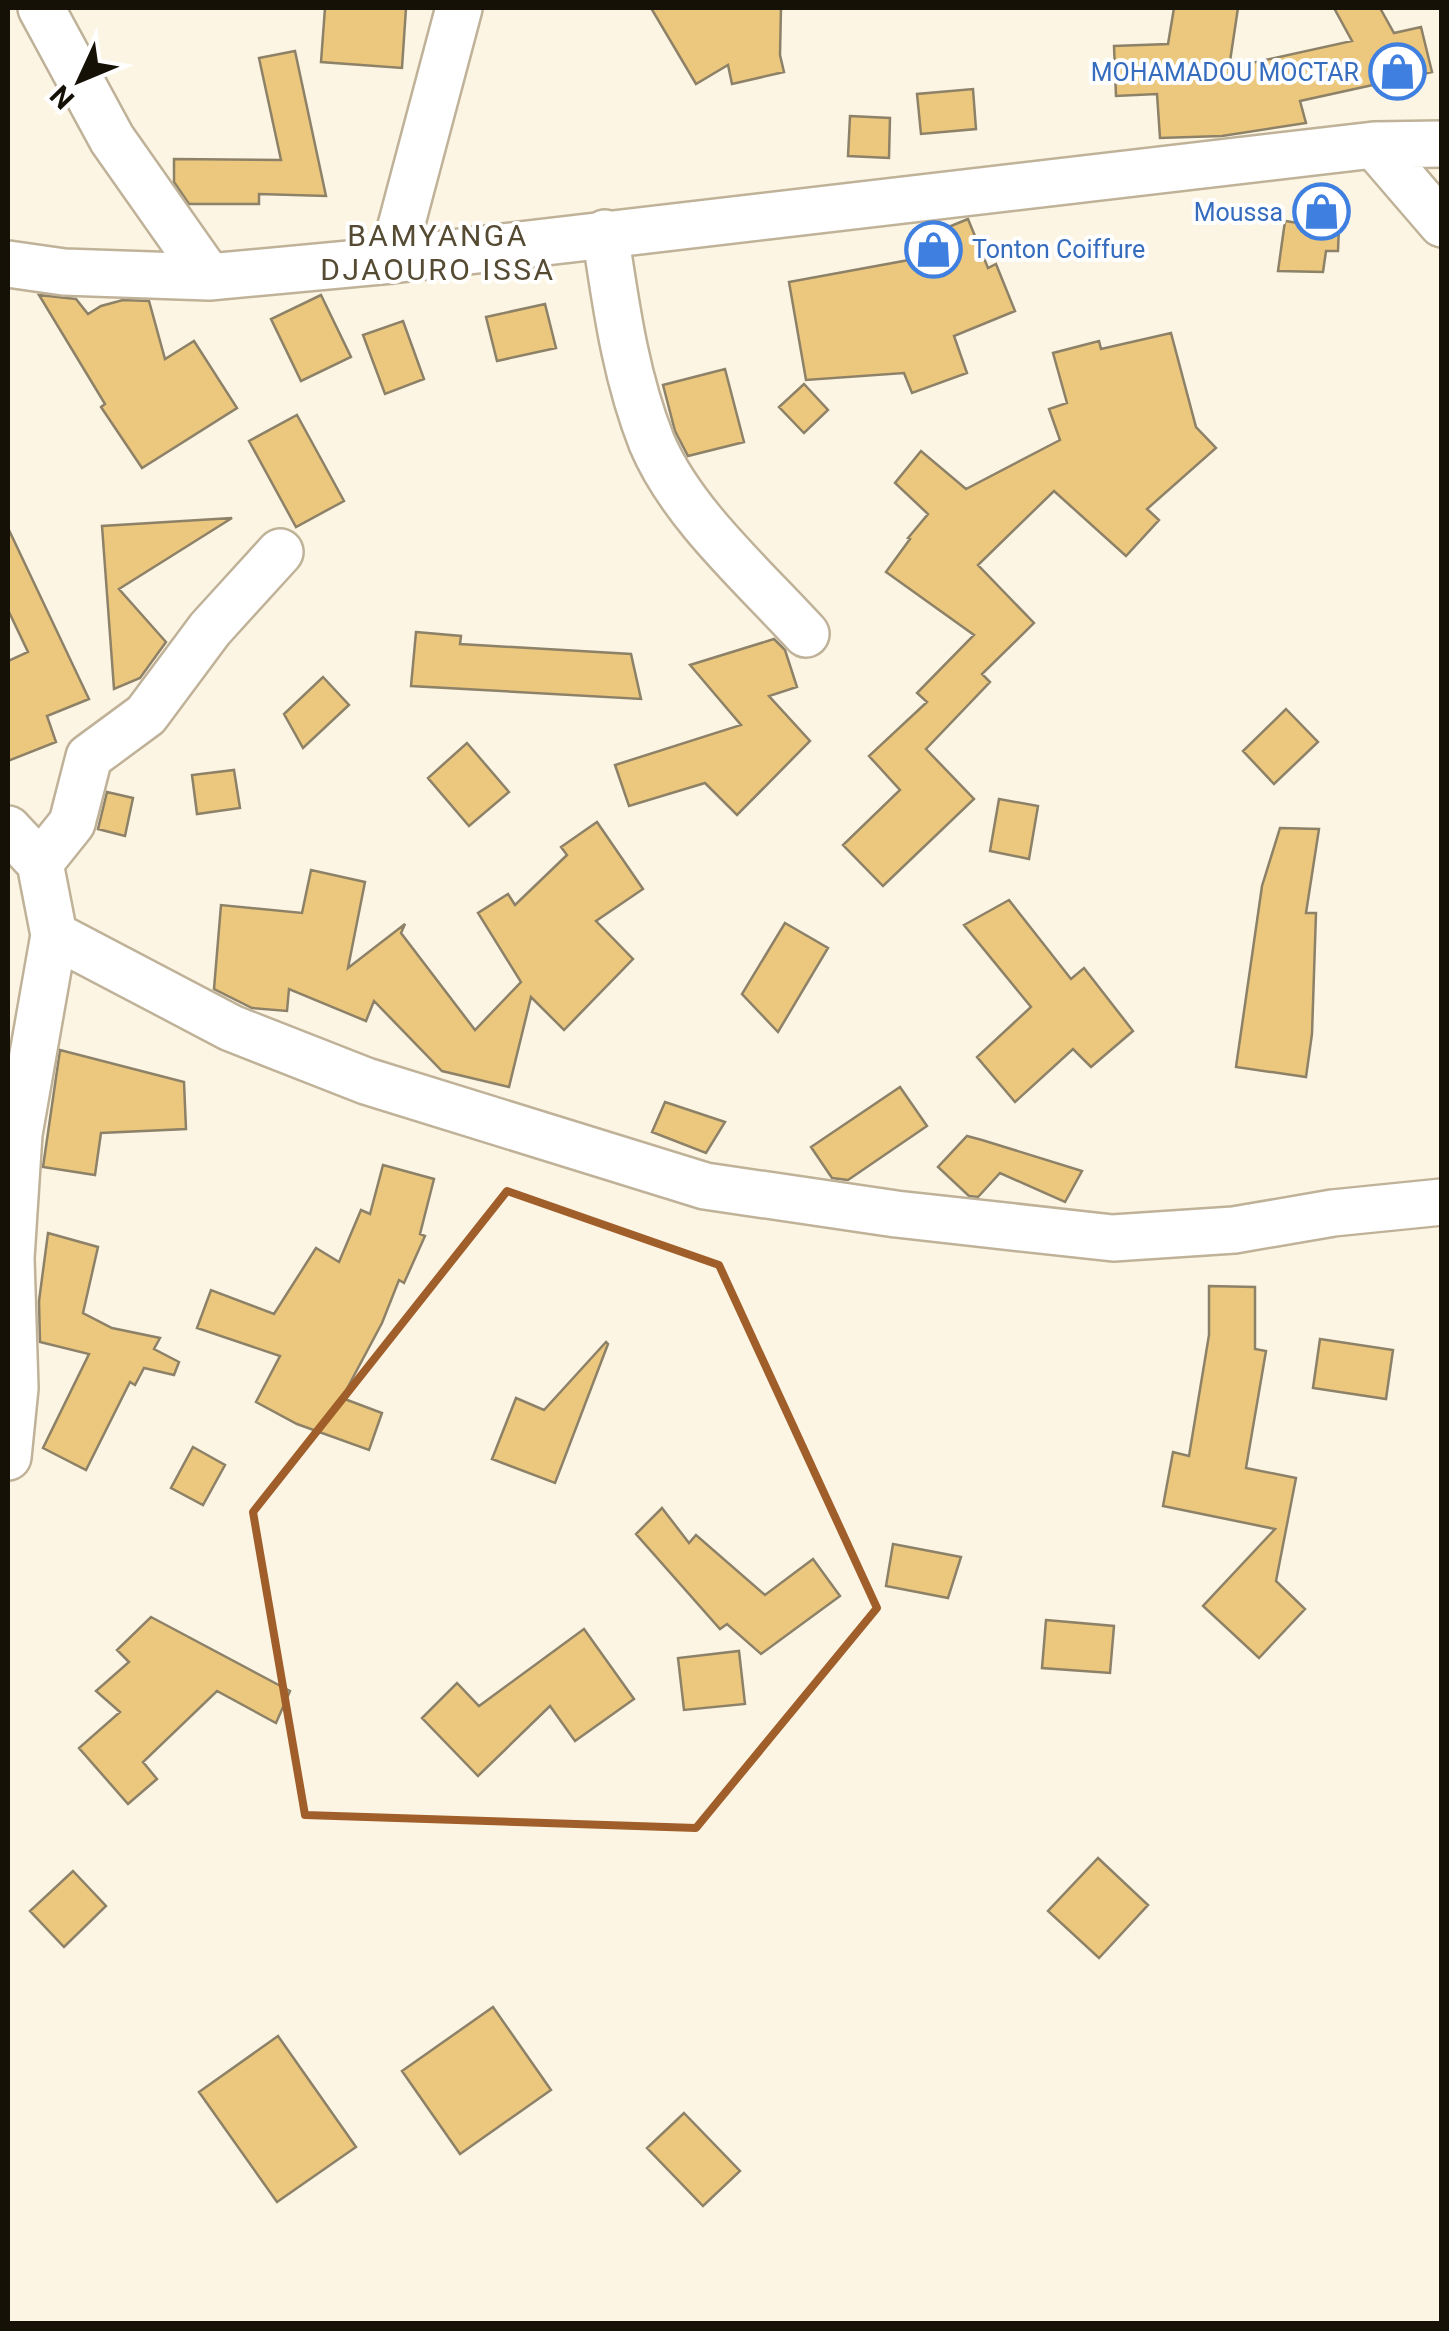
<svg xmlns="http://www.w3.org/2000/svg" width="1449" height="2331" font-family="Roboto,sans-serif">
<rect width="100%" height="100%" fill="#fdf5e4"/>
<path fill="#ebc87d" stroke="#8d8168" stroke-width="2.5" d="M325,8h81l-4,60 -81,-6z
M651,8h130l-1,47 4,17 -52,12 -4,-19 -32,19z
M1174,8h64l-9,60 123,-27 -18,-33h46l14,25 27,-6 11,45 -132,29 6,22 -84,13 -62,2 -3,-44 -41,2 -2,-50 54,-2z
M295,51l31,145 -67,-2v10h-70l-15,-22v-23l107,1 -22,-102z
M973,89l3,40 -55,5 -4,-40z
M850,116l40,2 -1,40 -41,-2z
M1306,199l34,2 -2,50h-12l-3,21 -45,-1 7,-50 20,3z
M968,219l20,49 8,-4 19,47 -61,25 13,37 -55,20 -8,-20 -98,7 -17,-98 136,-25 -8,-17z
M39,295l37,4 12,15 13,-8 22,-6 26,1 16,58 29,-18 43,67 -95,60 -41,-61 4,-3z
M321,295l30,62 -50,24 -30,-62z
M545,304l11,44 -59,13 -11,-44z
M403,321l21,58 -39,15 -22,-59z
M1171,333l25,94 20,21 -69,61 12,11 -33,36 -72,-65 -76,74 56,58 -52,51 8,8 -64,67 48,50 -91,87 -40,-41 57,-55 -31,-34 58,-54 -10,-9 57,-58 -88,-63 24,-33 -2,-1 20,-24 -33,-31 26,-32 45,38 94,-49 -11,-31 18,-6 -14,-50 46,-12 2,8z
M725,369l19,73 -56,14 -13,-25 -12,-46z
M804,384l24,26 -24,23 -25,-26z
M297,415l47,86 -48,26 -47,-86z
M232,518l-113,71 47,53 -26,36 -26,11 -12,-163z
M8,528l81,171 -42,17 9,26 -48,19v-100l20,-9 -20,-42z
M416,632l45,4 -1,8 171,10 10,45 -230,-13z
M774,639l11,11 12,37 -28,9 41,45 -73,74 -32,-32 -76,23 -14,-41 126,-40 -51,-60z
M323,677l26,28 -46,43 -19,-34z
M1286,709l32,33 -44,42 -31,-33z
M467,743l42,49 -40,34 -41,-48z
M234,770l6,38 -43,6 -5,-39z
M107,792l26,6 -8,38 -27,-7z
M999,799l39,7 -9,53 -39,-8z
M597,822l46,67 -47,32 37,38 -69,71 -33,-33 -22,90 -67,-16 -68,-70 -8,20 -77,-32 -2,22 -35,-3 -38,-19 7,-84 81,8 9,-43 54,12 -17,86 57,-44 -4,9 74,97 46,-48 -43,-69 30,-19 7,11 52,-50 -6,-8z
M1280,828l39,1 -13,84h10l-4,121 -6,43 -70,-10 26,-181z
M1009,900l62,79 13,-11 49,63 -42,36 -18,-18 -58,53 -38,-45 54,-50 -67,-82z
M785,923l43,25 -50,84 -36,-38z
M60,1050l124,32 2,47 -85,4 -6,42 -52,-8z
M900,1087l27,39 -79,54 -16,-2 -21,-31z
M665,1102l60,20 -19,31 -54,-21z
M967,1136l15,4 100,31 -17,31 -65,-29 -22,24 -9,-1 -31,-29z
M383,1165l51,14 -14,55 5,2 -21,47 -5,-3 -17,43 -40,75 40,15 -13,37 -72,-26 -41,-22 24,-46 -83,-28 14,-38 63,24 42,-66 23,14 22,-52 9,4z
M48,1233l50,14 -15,66 29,15 48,10 -6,11 25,13 -5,13 -30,-7 -9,17 -5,-3 -44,88 -43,-22 46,-94 -49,-12 -1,-41z
M1209,1286l46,1v62l11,2 -20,117 50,10 -20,103 29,28 -46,49 -56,-52 72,-77 -112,-23 10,-54 16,4 20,-121z
M1320,1339l73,11 -7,49 -73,-11z
M606,1342l2,2 -53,139 -63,-24 24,-61 28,12z
M193,1447l32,18 -22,40 -32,-17z
M662,1508l27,35 7,-8 69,60 48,-36 27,37 -79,58 -34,-30 -7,5 -84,-95z
M893,1544l68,13 -13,41 -62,-12z
M151,1617l139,74 -14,32 -59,-32 -74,71 14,17 -29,25 -49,-56 41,-36 -24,-21 33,-29 -12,-12z
M1046,1620l68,6 -4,47 -68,-5z
M584,1629l50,70 -59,42 -25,-35 -72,70 -56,-58 35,-35 22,23z
M739,1651l6,53 -61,6 -6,-52z
M1098,1858l50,47 -49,53 -51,-47z
M73,1871l33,35 -42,41 -34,-36z
M493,2007l58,83 -91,64 -58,-83z
M278,2036l78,111 -79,55 -78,-110z
M684,2113l56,58 -37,35 -56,-58z"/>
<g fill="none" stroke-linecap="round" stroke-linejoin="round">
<defs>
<path id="minor" d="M41,8l71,131 97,138
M1374,145l68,79
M605,233c11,72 20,142 47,210 30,71 102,134 154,191
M392,260l67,-252
M8,264l56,8 145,5 183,-17 982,-115 68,-1
M8,829l32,34 14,72 -35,199 -8,124 4,130 -7,69
M40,863l32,-40 17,-66 57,-42 64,-86 70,-77
M54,935l177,93 135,53 339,105 191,28 217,24 121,-8 99,-17 109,-11"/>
</defs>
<use href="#minor" stroke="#bfb298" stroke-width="50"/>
<use href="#minor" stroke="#fff" stroke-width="45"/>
</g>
<path fill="none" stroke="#a05f2a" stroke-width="8" stroke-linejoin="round" d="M507,1191l212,74 158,343 -181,220 -391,-13 -52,-303z"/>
<defs>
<symbol id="shop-ring" viewBox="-11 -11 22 22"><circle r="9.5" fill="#fff" stroke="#3f7fe0" stroke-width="1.5"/><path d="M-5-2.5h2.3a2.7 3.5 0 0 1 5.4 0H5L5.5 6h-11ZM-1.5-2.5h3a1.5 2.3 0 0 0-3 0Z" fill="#3f7fe0"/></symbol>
</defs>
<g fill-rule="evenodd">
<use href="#shop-ring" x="1366" y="40" width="63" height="63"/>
<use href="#shop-ring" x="1290" y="180" width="63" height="63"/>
<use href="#shop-ring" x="902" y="218" width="63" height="63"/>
</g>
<g text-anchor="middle" stroke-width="8" stroke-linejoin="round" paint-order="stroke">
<g font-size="25" fill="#366cbe" stroke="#fff" text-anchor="end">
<text x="1359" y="81">MOHAMADOU MOCTAR</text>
<text x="1283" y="221">Moussa</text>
<text x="972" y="258" text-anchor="start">Tonton Coiffure</text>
</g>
<g font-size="30" letter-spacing="2.5" fill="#554a32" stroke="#fff">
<text x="438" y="246">BAMYANGA<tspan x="438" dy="34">DJAOURO ISSA</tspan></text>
</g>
</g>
<rect width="1449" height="2331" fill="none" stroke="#151107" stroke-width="20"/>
<g transform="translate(80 80) rotate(226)" stroke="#ffffff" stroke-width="8" paint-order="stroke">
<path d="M0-8L18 38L0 25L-18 38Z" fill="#151107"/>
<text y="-15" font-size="28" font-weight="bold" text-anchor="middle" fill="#151107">N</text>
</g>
</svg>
